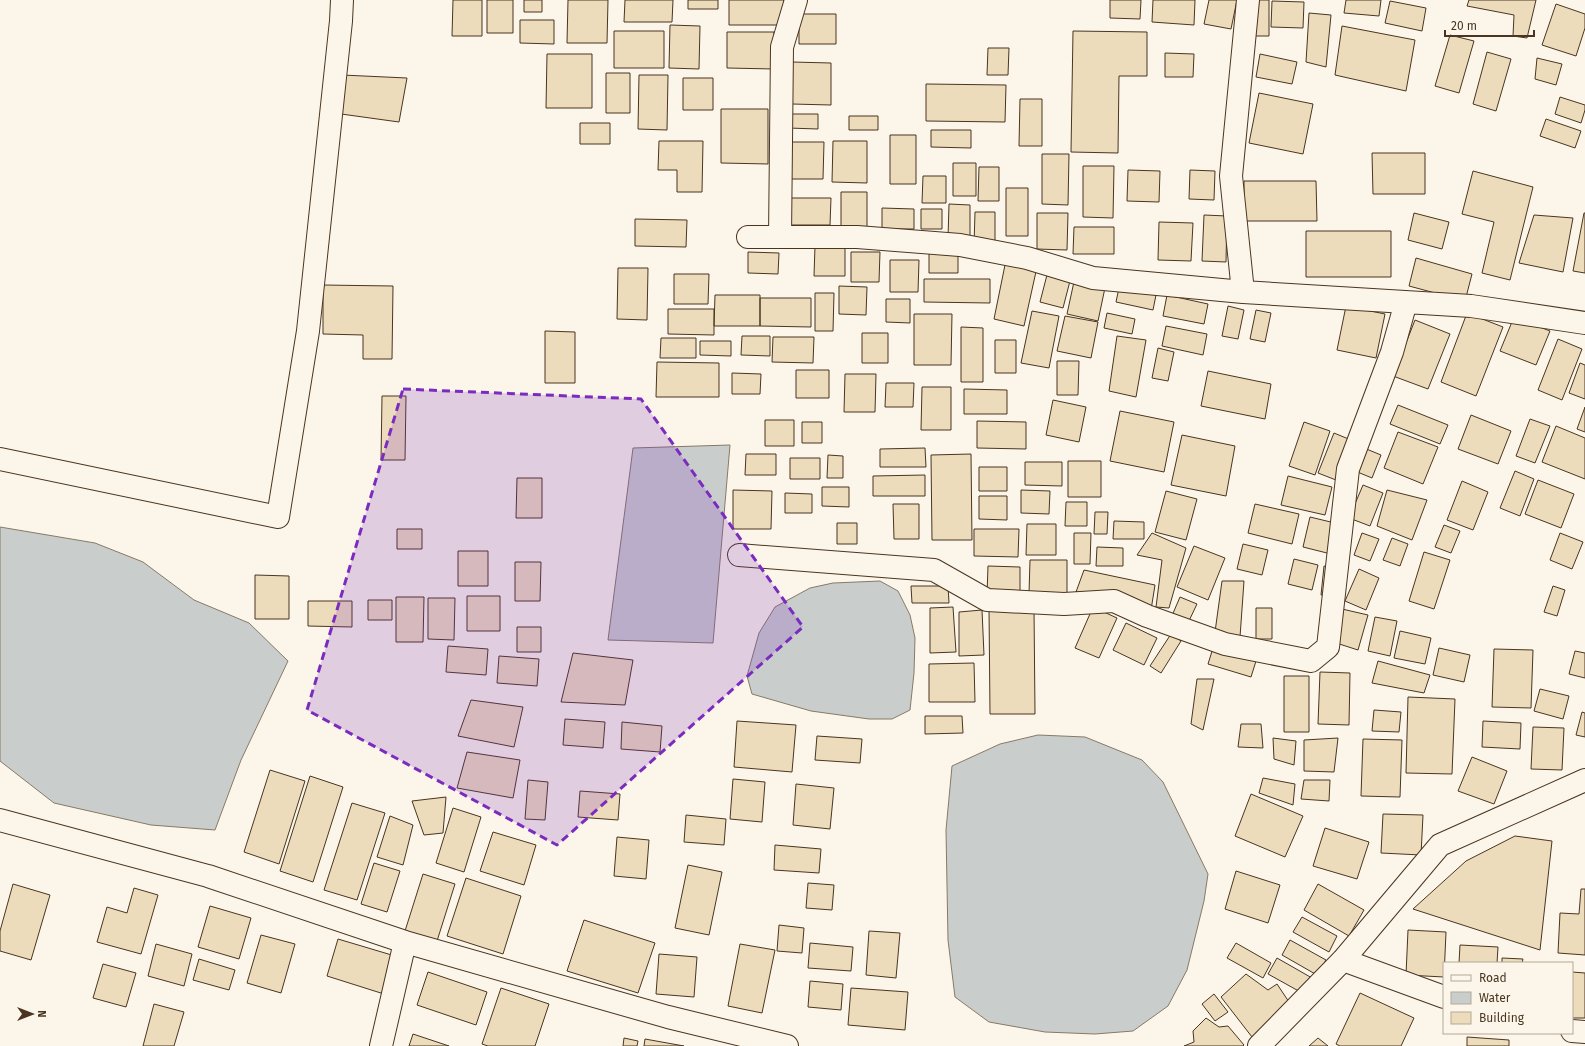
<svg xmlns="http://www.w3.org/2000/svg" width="1585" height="1046" font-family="'Fira Sans',sans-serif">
<rect width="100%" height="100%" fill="#fbf6e9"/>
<path fill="#c9cecd" stroke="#887966" d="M730,445l-17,198 -105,-3 25,-192z
M0,527l95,16 48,19 51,38 55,23 39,38 -47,99 -26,70 -64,-5 -97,-22 -54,-42z
M880,581l18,10 12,24 5,23 -1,35 -4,37 -18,9h-23l-58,-8 -59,-17 -5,-18 12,-43 16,-26 35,-19 23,-5z
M1038,735l47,2 57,23 21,22 45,92 -4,27 -17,69 -19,36 -35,25 -38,3 -50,-2 -56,-10 -34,-25 -7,-57 -2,-110 6,-64 48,-22z"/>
<path fill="#ecdcbc" stroke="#4a3520" d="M453,0h29v36h-30z
M487,0h26v33h-26z
M524,0h18v12h-18z
M568,0h40l-1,43h-40z
M625,0h48l-1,22h-48z
M688,0h30v9h-30z
M729,0h55l-1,25h-54z
M1110,0h31l-1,19 -30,-1z
M1153,0h42l-1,25 -42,-3z
M1209,0h28l-6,29 -27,-5z
M1250,0h19v36h-21z
M1346,0h35l-2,16 -35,-3z
M1469,0h67l-9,38 -14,-2 1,-21 -47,-9z
M1272,1l32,1 -1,26 -32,-1z
M1390,1l36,7 -4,23 -37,-8z
M1556,4l29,10v14l-9,28 -34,-11z
M1309,13l22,2 -5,52 -20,-5z
M799,14h37v30h-37z
M520,20h34v24l-34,-1z
M670,25l30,1 -1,43 -30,-1z
M1342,26l73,14 -9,51 -71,-16z
M614,31h50v37h-50z
M1073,31l74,1v44h-28l-1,77 -47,-1z
M727,32h47v37l-47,-1z
M1450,35l24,6 -15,52 -24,-7z
M988,48h21l-1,27h-21z
M1487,52l24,7 -15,52 -23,-7z
M1165,53l29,1 -1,23h-28z
M547,54h45v54h-46z
M1260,54l37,8 -5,22 -36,-7z
M1537,58l25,6 -6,21 -21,-6z
M792,62l39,1v42l-39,-1z
M606,73h24v40h-24z
M342,75l65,3 -8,44 -65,-9z
M639,75h29l-1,55 -29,-1z
M683,78h30v32h-30z
M926,84l80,1 -1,37 -79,-1z
M1259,93l54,11 -10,50 -54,-11z
M1560,97l25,8v5l-4,13 -26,-9z
M1020,99h22v47h-23z
M721,109h47v55l-47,-1z
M789,114h29v15l-30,-1z
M849,116h29v14h-29z
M1546,119l35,12 -6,17 -35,-12z
M580,123h30v21h-30z
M931,130h40v18l-40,-1z
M890,135h26v49h-26z
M659,141h44l-1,51h-25v-22h-19z
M833,141h34v42l-35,-1z
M788,142h36l-1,37h-35z
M1372,153h53v41h-52z
M1042,154h27l-1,51 -26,-1z
M953,163h23v33h-23z
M1083,166h31l-1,52 -30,-1z
M979,167h20v34h-21z
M1128,170l32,1 -1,31 -32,-1z
M1190,170l25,1 -1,29 -25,-1z
M1473,171l60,16 -23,93 -28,-7 12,-51 -32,-8z
M923,176h23v27h-24z
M1244,181h72l1,40h-73z
M1006,188h22v48h-22z
M841,192h26v36l-26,-1z
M788,198h43l-1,27h-42z
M949,204l21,1v34l-22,-1z
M882,208l32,1v20h-32z
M921,209h21v20h-21z
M975,212h20v34h-21z
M1037,213h31l-1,37 -30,-1z
M1414,213l35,9 -7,27 -34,-9z
M1584,213h1v60l-12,-2z
M1204,215l23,1 -1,46 -24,-1z
M1534,215l39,3 -10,54 -44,-9z
M635,219l52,1 -1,27 -51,-1z
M1159,222l34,1 -2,38 -33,-1z
M1074,227h40v27h-41z
M1306,231h85v46h-85z
M815,246l30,1v29h-31z
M748,252l31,1 -1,21 -30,-1z
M851,252h29l-1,30h-28z
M929,253h29v20h-29z
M1416,258l56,16 -7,27 -56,-15z
M890,260h29l-1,32h-28z
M1006,260l31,7 -13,59 -30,-7z
M618,268h30l-1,52 -30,-1z
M1048,271l23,6 -8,31 -23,-6z
M674,274h35l-1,30h-34z
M1075,277l31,6 -8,38 -31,-7z
M924,279h66v24l-66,-1z
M1120,283l37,7 -4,20 -37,-8z
M323,285l70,1 -1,73h-29v-24l-40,-1z
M839,286l28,1 -1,28 -27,-1z
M815,293h19l-1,38h-18z
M715,295h45v31h-46z
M1167,295l41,9 -4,20 -41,-8z
M760,298h51v29l-51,-1z
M886,299h24v24l-24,-1z
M1228,306l16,4 -6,29 -16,-3z
M1346,306l39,8 -9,44 -39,-8z
M668,309h46v26l-46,-1z
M1256,310l15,3 -6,29 -15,-3z
M1032,311l27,5 -10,52 -28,-5z
M1107,313l28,6 -3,15 -28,-6z
M1467,313l36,14 -27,69 -35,-14z
M914,314h38l-1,51h-37z
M1065,316l33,6 -7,36 -34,-7z
M1514,317l36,14 -14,34 -36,-14z
M1415,320l35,14 -22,55 -35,-13z
M1166,326l41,8 -4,21 -41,-9z
M961,327l22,1v54h-22z
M545,331l30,1v51h-30z
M862,333h26v30h-26z
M742,336h28v20l-29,-1z
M1117,336l29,4 -10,57 -27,-6z
M773,337h41l-1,26 -41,-1z
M661,338h35v20h-36z
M1558,339l24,10 -20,51 -24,-10z
M995,340h21v33h-21z
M700,341h31v15l-31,-1z
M1158,348l16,4 -6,29 -16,-3z
M1057,361h22l-1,34h-21z
M657,362l62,1v34h-63z
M1580,363l5,2v34l-16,-6z
M796,370h33v28h-33z
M1208,371l63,13 -6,35 -64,-13z
M732,373l29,1 -1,20h-28z
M845,374h31l-1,38h-31z
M886,383h28l-1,24h-28z
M922,387h29v43h-30z
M964,389l43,1v24h-43z
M382,396h24l-1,64h-24z
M1053,400l33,7 -7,35 -33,-7z
M1398,405l50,20 -8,19 -50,-20z
M1585,407v25l-8,-3z
M1120,411l54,11 -10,50 -54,-11z
M1471,415l40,16 -13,33 -40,-15z
M1530,419l20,7 -15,37 -19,-7z
M765,420h29v26h-29z
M977,421l49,1v27l-49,-1z
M802,422h20v21h-20z
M1304,422l26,9 -15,44 -26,-9z
M1556,426l29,12v41l-43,-17z
M1398,432l40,15 -15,37 -39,-16z
M1334,433l17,7 -15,40 -18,-7z
M1182,435l53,11 -9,50 -55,-11z
M925,448l1,19h-46v-18z
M1364,448l17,7 -9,23 -17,-7z
M746,454h30v21h-31z
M971,454l1,86h-40l-1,-85z
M828,455l15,1v22h-16z
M790,458h30v21h-30z
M1068,461h33v36h-33z
M1025,462h37v24l-37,-1z
M979,467h28v24h-28z
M1515,471l19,8 -14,37 -20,-8z
M925,475v21h-52v-20z
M1288,476l44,11 -7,28 -44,-10z
M517,478h25v40h-26z
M1538,480l36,14 -13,34 -36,-14z
M1462,481l26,11 -15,38 -26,-10z
M1363,485l20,8 -13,33 -21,-8z
M822,487h27v20l-27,-1z
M733,490l39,1 -1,38h-38z
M1021,490l29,1 -1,23 -28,-1z
M1387,490l40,10 -15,40 -35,-14z
M1166,491l31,8 -11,41 -31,-8z
M785,493l27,1v19h-27z
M979,496h28v24l-28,-1z
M1066,502h21v24h-22z
M893,504h26v35h-25z
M1255,504l44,10 -7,30 -44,-11z
M1095,512h13l-1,22h-13z
M1310,517l29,7 -8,30 -28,-7z
M1114,521l30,1v17h-31z
M837,523h20v21h-20z
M1027,524h29v31h-30z
M1444,525l16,6 -9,22 -16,-6z
M397,529h25v20h-25z
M974,529h45l-1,28 -44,-1z
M1074,533h17l-1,31h-16z
M1152,533l34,15 -17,60 -13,-1 6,-47 -25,-5z
M1362,533l17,6 -9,22 -16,-6z
M1560,533l23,9 -11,27 -22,-9z
M1392,538l16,6 -8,22 -17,-6z
M1243,544l25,6 -6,25 -25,-6z
M1194,546l31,12 -17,42 -31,-13z
M1097,547l26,1v18h-27z
M458,551h30v35h-30z
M1424,552l26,8 -16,49 -25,-8z
M1294,559l24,6 -6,25 -24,-6z
M1030,560h37v34h-38z
M515,562h26l-1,39h-25z
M988,566l32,1v28h-33z
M1324,566l10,2 -4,28 -9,-1z
M1359,569l20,9 -13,32 -21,-9z
M1084,570l71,15 -4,25 -40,-13 -35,-5z
M255,575l34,1v43h-34z
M1222,581h22l-4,56 -25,-5z
M911,586h37l1,17h-37z
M1553,586l12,4 -8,26 -13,-4z
M467,596h33v35h-33z
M396,597h28l-1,45h-27z
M1180,597l17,7 -10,21 -16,-7z
M428,598h27l-1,42 -26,-1z
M368,600h24v20h-24z
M308,601h44v26l-44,-1z
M953,607l3,45 -26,1v-45z
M1093,607l24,11 -18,40 -24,-10z
M989,608h45l1,106h-45z
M1256,608h16v31h-16z
M1342,609l26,6 -10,35 -25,-8z
M982,610l2,45 -25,1v-44z
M1375,617l22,4 -7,35 -22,-5z
M1126,623l31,15 -13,27 -31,-15z
M517,627h24v25h-24z
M1400,631l31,7 -6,26 -31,-6z
M1171,634l10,7 -20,32 -11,-7z
M448,646l40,3 -2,26 -40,-3z
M1213,648l43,13 -5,16 -43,-13z
M1439,648l31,7 -6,27 -31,-7z
M1494,649l39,1 -2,58 -39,-1z
M1575,651l10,2v25l-16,-4z
M573,653l60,7 -8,45 -64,-3z
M499,656l40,3 -2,27 -40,-3z
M1378,661l52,14 -6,18 -52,-10z
M974,663l1,39h-46v-38z
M1320,672l30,1 -1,52 -31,-1z
M1284,676h25v56h-25z
M1197,679h17l-11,51 -12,-6z
M1540,689l29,7 -6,23 -29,-8z
M1408,697l47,2 -3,75 -46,-1z
M471,700l52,7 -9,40 -56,-11z
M1374,710l27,2 -2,20 -27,-1z
M1582,712l3,1v24l-9,-2z
M925,716h37l1,17 -38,1z
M565,719l40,3 -2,26 -40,-3z
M737,721l59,4 -4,47 -58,-5z
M1483,721l38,2 -1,26 -38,-2z
M622,722l40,4 -2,26 -39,-3z
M1241,724h20l2,24 -25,-1z
M1533,727l31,1 -2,42 -31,-1z
M817,736l45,3 -2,24 -45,-3z
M1273,738l23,3 -2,24 -20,-6z
M1338,738l-4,34 -30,-1v-31z
M1363,739l39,1 -2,57 -39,-1z
M467,752l53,8 -7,38 -56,-10z
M1472,757l35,14 -13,33 -36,-13z
M270,770l35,11 -26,83 -35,-12z
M310,776l33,11 -30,95 -33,-11z
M1263,778l32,6 -2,21 -34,-12z
M733,779l32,3 -3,40 -32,-3z
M528,780l20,2 -3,38 -20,-1z
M1304,780h26l-1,21 -28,-2z
M796,784l38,4 -4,41 -37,-4z
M580,791l40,3 -2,26 -40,-3z
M1251,794l52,22 -18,41 -50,-21z
M446,797l-3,36 -19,2 -12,-34z
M352,803l33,10 -28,87 -33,-10z
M453,808l28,9 -17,55 -28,-9z
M1383,814l40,1 -2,40 -40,-2z
M686,815l40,4 -2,26 -40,-3z
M390,816l23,9 -10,40 -26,-8z
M1325,828l44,14 -12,37 -44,-13z
M493,832l43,13 -12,40 -44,-14z
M1515,836l37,5 -12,109 -127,-41 53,-48z
M617,837l32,3 -3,39 -32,-3z
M775,845l46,4 -2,24 -45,-3z
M374,863l26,8 -13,41 -26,-8z
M688,865l34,7 -13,63 -34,-7z
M1236,871l44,14 -12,38 -43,-14z
M423,874l32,10 -18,57 -32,-10z
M466,878l55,18 -18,58 -56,-18z
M808,883l26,2 -2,25 -26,-2z
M13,884l37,11 -19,65 -31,-9v-20z
M1318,884l46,26 -15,26 -45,-26z
M134,888l24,7 -17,59 -44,-12 10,-35 20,6z
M1581,889h4v66l-27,-2 2,-40 19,1z
M210,906l41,12 -12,41 -41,-12z
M1302,917l35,19 -8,16 -36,-20z
M584,920l71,23 -17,50 -71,-22z
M779,925l25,3 -2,25 -25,-2z
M1408,930l38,2 -2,45 -38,-2z
M869,931l31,2 -4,45 -30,-3z
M261,935l34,9 -14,49 -34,-10z
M338,939l57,17 -11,38 -57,-18z
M1290,940l36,20 -9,15 -35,-20z
M810,943l43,4 -2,24 -43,-3z
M1236,943l35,20 -8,15 -36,-20z
M156,944l36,10 -8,32 -36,-10z
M740,944l35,6 -13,63 -34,-7z
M1460,945l38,2 -1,16h-38z
M659,954l38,3 -3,40 -38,-3z
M1277,958l35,20 -8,16 -36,-20z
M1502,958l21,1 -1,4h-20z
M199,959l36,11 -6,20 -36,-10z
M103,964l33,9 -10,34 -33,-9z
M428,972l59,20 -11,33 -59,-20z
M1572,972l13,1v45h-13z
M1246,974l22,16 9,-6 12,18 -37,35 -31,-40z
M810,981l33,3 -2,26 -33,-3z
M501,988l48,16 -14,42h-47l-6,-2z
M851,988l57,4 -3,38 -57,-5z
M1360,993l54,25 -13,28h-61l-4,-2z
M1214,994l14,18 -13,9 -13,-17z
M154,1004l30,8 -10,34h-31z
M1206,1018l13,9 9,-1 16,19 -1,1h-59l10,-4 -1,-11z
M413,1034l36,12h-40z
M1467,1037l42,3v6h-42z
M624,1038l14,3 -1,5h-14z
M1318,1038l10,8h-19z
M645,1039l39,7h-40z"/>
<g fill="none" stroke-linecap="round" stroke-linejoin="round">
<defs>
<path id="street" d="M748,237h109l103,8 67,13 66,20 150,14 228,14 114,17
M780,237l2,-190 14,-47
M1243,292l-12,-116 17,-176
M0,459l278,58 30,-186 33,-310 1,-21
M739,555l195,15 53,30 77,4 50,-3 33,15 78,28 86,17 17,-14 20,-178 44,-117 14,-50
M0,820l208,56 197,66 263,75 119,29
M1343,960l101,37
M1572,1031l13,1
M381,1046l24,-104
M1259,1046l84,-86 97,-115 145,-65"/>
</defs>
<use href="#street" stroke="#4a3520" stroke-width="24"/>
<use href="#street" stroke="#fbf6e9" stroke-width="22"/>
</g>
<path fill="#7b2cbf" fill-opacity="0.2" stroke="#7b2cbf" stroke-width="3" stroke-dasharray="8 5" stroke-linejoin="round" d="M403,389l238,10 162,228 -246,218 -250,-135z"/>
<rect x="1443" y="962" width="130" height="72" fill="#fbf6e9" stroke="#b4a999"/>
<rect x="1451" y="975" width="20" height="6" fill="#fbf6e9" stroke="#b4a999"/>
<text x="1479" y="982" font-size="12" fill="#4a3520">Road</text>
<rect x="1451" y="992" width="20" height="12" fill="#c9cecd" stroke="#b4a999"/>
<text x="1479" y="1002" font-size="12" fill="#4a3520">Water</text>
<rect x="1451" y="1012" width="20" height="12" fill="#ecdcbc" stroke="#b4a999"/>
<text x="1479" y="1022" font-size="12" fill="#4a3520">Building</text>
<g transform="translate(32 1014) rotate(90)" stroke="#fbf6e9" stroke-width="3" paint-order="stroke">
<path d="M0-3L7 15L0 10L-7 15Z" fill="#4a3520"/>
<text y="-6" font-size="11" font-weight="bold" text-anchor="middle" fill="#4a3520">N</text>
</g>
<path d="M1445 30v6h89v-6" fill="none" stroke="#4a3520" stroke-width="2"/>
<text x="1451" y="30" font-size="12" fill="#4a3520" stroke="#fbf6e9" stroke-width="3" paint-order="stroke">20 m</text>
</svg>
